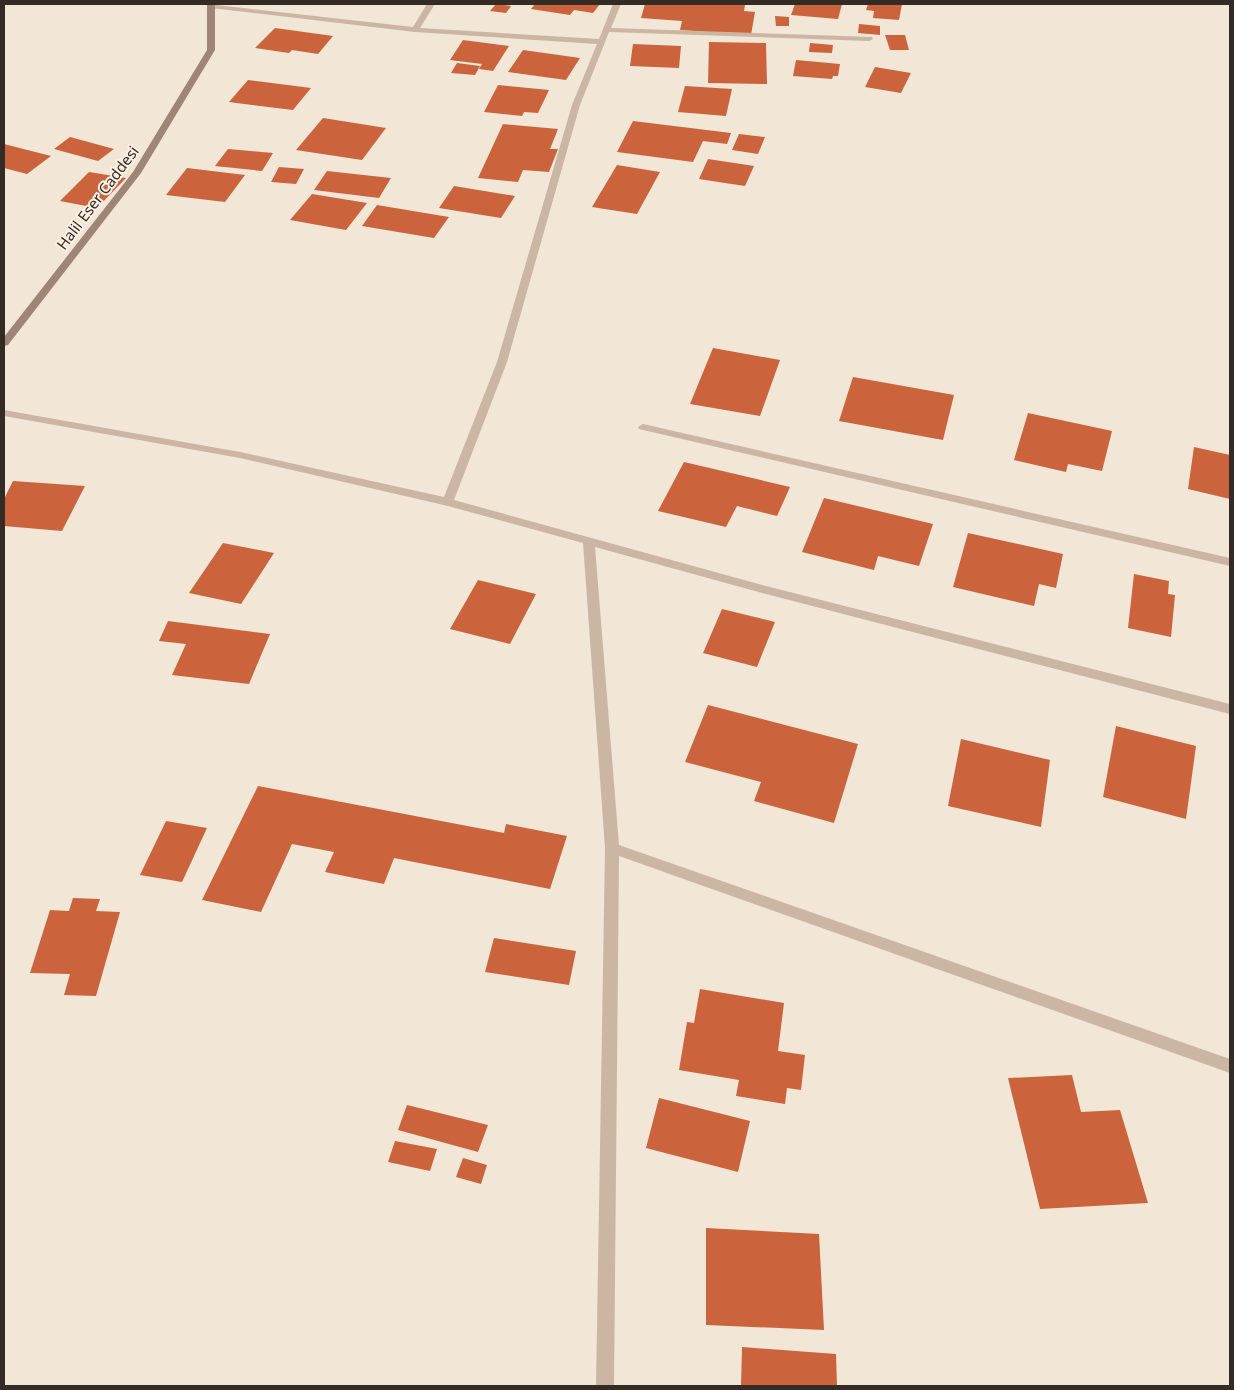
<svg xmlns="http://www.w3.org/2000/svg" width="1234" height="1390" font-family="'Noto Sans',sans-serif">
<rect width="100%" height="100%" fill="#f2e6d7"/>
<path fill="#cb633c" d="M496,4l15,2 -5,7 -16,-2z
M535,4h65l-7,9 -19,-3 -4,5 -39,-6z
M645,4l100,1 -1,6 11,1 -4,23 -71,-5 2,-9 -41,-3z
M795,4h47l-4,15 -47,-4z
M868,4h34l-3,16 -26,-2 1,-7 -8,-1z
M775,16l14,1v9h-13z
M859,24l21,2v9l-22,-2z
M275,28l58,8 -15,18 -26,-4 -3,3 -34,-5z
M885,35h20l4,15h-19z
M463,40l46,6 -16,25 -14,-2 3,-5 -32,-4z
M709,42l57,1 1,41 -59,-1z
M810,43l23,2 -1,8 -23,-1z
M633,44l48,2 -2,22 -49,-2z
M523,50l57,8 -14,22 -58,-8z
M796,60l44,4 -2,12h-5l-1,3 -39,-3z
M457,63l23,3 -5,9 -24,-2z
M875,67l36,6 -10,20 -36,-6z
M248,80l63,8 -18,22 -64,-8z
M498,85l51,5 -11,23 -14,-1 -2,4 -38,-4z
M685,86l47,3 -6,27 -48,-4z
M323,118l63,10 -24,32 -66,-10z
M633,121l98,12 -4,11 -24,-3 -10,21 -76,-10z
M503,124l55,5 -8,20h8l-9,23 -26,-2 -5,12 -40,-4z
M739,134l26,3 -7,17 -26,-4z
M70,137l44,12 -16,12 -44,-12z
M4,144l47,12 -24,18 -23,-6z
M228,149l45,4 -11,18 -47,-5z
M708,159l46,7 -9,20 -46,-7z
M617,165l43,7 -23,42 -45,-7z
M279,167l25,2 -8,15 -25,-2z
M187,168l58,7 -20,27 -59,-7z
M327,171l64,7 -12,20 -65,-8z
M89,172l37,6 -29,30 -37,-7z
M454,186l61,10 -14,22 -62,-10z
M312,194l55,9 -21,27 -56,-10z
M377,205l72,12 -15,21 -72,-12z
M713,348l67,12 -20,56 -70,-12z
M853,377l101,18 -11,45 -104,-19z
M1028,413l84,18 -10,40 -34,-7 -2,8 -52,-12z
M1194,447l36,8v44l-42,-10z
M684,462l106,25 -13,29 -40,-10 -11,21 -68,-16z
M13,481l72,5 -23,45 -58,-5v-27z
M824,498l109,26 -14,42 -41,-10 -4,14 -72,-18z
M968,533l95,21 -7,34 -17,-4 -5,22 -81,-19z
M223,543l51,10 -33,51 -52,-11z
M1134,574l35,7 -1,13 7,1 -4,42 -43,-9z
M478,580l58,14 -26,50 -60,-15z
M722,609l53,13 -18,45 -54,-14z
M168,621l102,13 -21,50 -77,-9 14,-31 -27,-3z
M708,705l150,39 -24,79 -80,-22 7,-19 -76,-20z
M1116,726l80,20 -10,73 -83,-22z
M961,739l89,21 -9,67 -93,-21z
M258,786l246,47 2,-9 61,12 -17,53 -156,-31 -10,26 -59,-12 9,-20 -42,-8 -31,68 -59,-12z
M166,821l41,7 -25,54 -42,-7z
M73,898l27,1 -4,12 24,1 -24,84 -32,-1 6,-21 -40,-1 20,-63 19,1z
M494,938l82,13 -7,34 -84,-13z
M700,989l84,14 -6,48 27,4 -4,35 -14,-2 -2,16 -49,-8 3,-16 -60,-10 8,-48 7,1z
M1072,1075l9,37 39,-2 28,93 -108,6 -32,-131z
M659,1098l91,23 -12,51 -92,-24z
M407,1105l81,20 -10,27 -80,-22z
M395,1141l42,8 -7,22 -42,-9z
M463,1158l24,7 -6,19 -25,-7z
M706,1228l113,6 5,96 -118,-5z
M742,1347l94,7 1,32h-96z"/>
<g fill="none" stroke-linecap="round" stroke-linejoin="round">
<path fill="#cab6a3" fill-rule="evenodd" d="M208,4l205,23 14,-23h8l-15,24 179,11 14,-35h8l-10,24 261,9 1,2 -4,2 -260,-9 -29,73 -73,257 -53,138 312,86 464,118v10l-464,-120 -171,-47 24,298 611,214v14l-611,-217 -5,530h-18l9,-538 -22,-305 -135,-37 -208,-48 -236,-42v-6l236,42 204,45 53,-135 75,-257 25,-61 -182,-12 -204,-24h-3z
M643,424l587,134v8l-591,-137 -1,-2z"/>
<path fill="#9e8575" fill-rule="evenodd" d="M207,4h8v46l-74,123 -133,172 -4,1v-9l129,-165 74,-122z"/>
</g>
<g text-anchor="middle" stroke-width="4" stroke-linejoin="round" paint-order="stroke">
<g font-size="15" fill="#352b25" stroke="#faf0e4">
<text transform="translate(98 198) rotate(-53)" y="5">Halil Eser Caddesi</text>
</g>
</g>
<rect width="1234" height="1390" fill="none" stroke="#352b25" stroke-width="10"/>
</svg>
